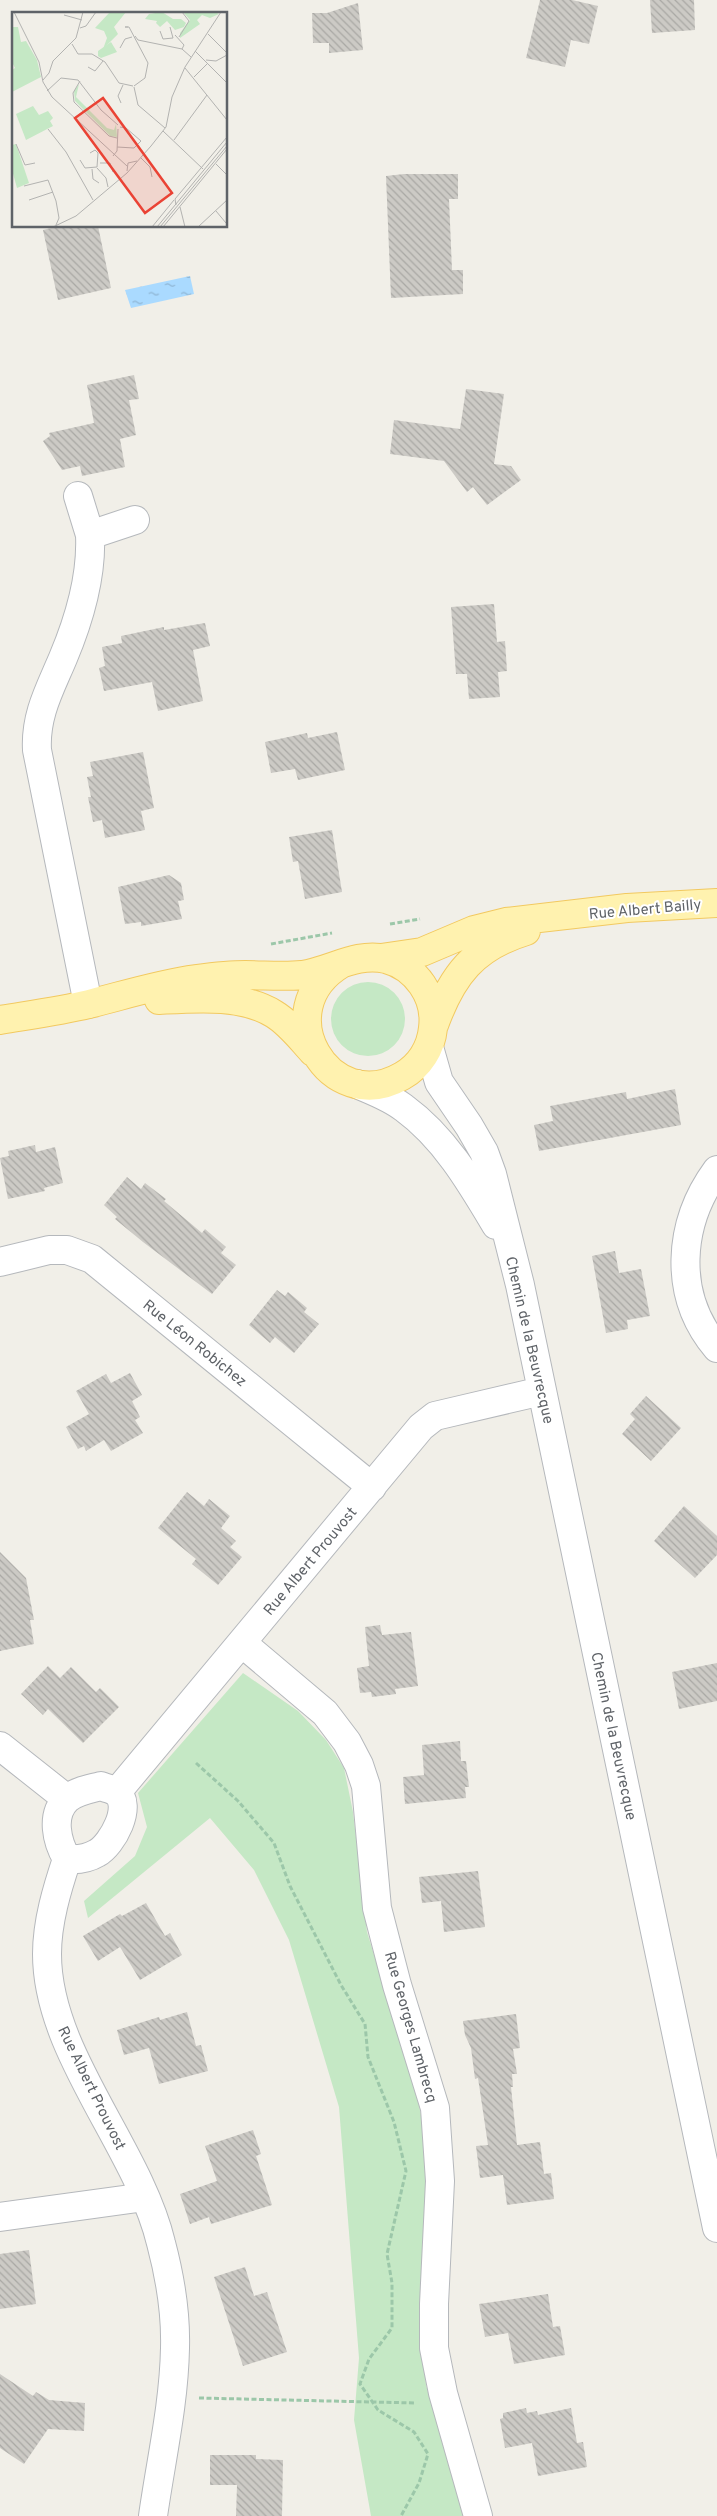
<svg xmlns="http://www.w3.org/2000/svg" width="717" height="2516" font-family="Overpass,sans-serif">
<defs>
<pattern id="water-ripples" width="26" height="14" patternUnits="userSpaceOnUse" patternTransform="scale(1.25)"><rect width="26" height="14" fill="#aadaff"/><path d="M2 4q2-2 4 0t4 0M15 11q2-2 4 0t4 0" fill="none" stroke="#8eb4d2"/></pattern>
<pattern id="building-back-hatch" width="6" height="6" patternUnits="userSpaceOnUse" patternTransform="scale(1.25)"><rect width="6" height="6" fill="#cccac5"/><path d="M-1 5l2 2M0 0l6 6M5-1l2 2" fill="none" stroke="#a9a8a4"/></pattern>
</defs>
<rect width="100%" height="100%" fill="#f1efe8"/>
<path fill="#c5e8c5" d="M331 1019a37 37 0 1 1 74 0a37 37 0 1 1-74 0Z
M243,1673l55,38 28,29 18,28 9,44 14,120 48,155 10,47v66l-5,116 6,69 38,131h-93l-17,-96 5,-62 -20,-251 -50,-167 -35,-70 -44,-52 -122,100 -4,-17 51,-45 12,-29 -9,-34z"/>
<path fill="url(#water-ripples)" d="M190,276l4,18 -63,14 -6,-18z"/>
<path fill="url(#building-back-hatch)" d="M540,0h32l26,6 -9,38 -18,-4 -6,27 -39,-9z
M650,0h44l1,30 -43,3z
M358,3l5,47 -34,3v-10h-16l-1,-30h15z
M404,174h54v25h-9l3,71h11v24l-72,4 -5,-122z
M59,226h39l13,62 -53,12 -15,-70z
M134,375l5,24 -10,1 7,35 -16,4 5,28 -43,9 -2,-10 -18,4 -19,-29 7,-5 -1,-3 45,-10 -7,-38z
M466,389l38,5 -10,70 17,2 10,14 -34,25 -14,-18 -6,5 -23,-31 -54,-7 4,-34 66,9z
M494,604l3,38 8,-1 2,30 -9,1 2,25 -31,2 -2,-25h-11l-5,-67z
M205,623l5,23 -17,4 10,51 -45,10 -6,-29 -48,9 -5,-23 6,-2 -3,-19 20,-4 -1,-7 43,-9v3z
M337,732l8,38 -47,10 -3,-11 -24,4 -6,-31 42,-9 1,5z
M143,752l11,56 -13,3 4,19 -40,8 -3,-18 -9,2 -5,-25h3l-4,-20 6,-1 -3,-14z
M332,830l10,62 -37,7 -7,-38 -5,1 -4,-25z
M169,875l12,8 3,17 -6,1 4,18 -41,7v-4l-16,2 -7,-37z
M675,1089l6,36 -142,26 -5,-26 19,-4 -3,-15 76,-14 1,7z
M35,1145l1,7 19,-5 8,36 -19,5 1,3 -37,8 -8,-41 9,-2 -1,-5z
M127,1177l14,12 4,-6 21,16 -2,2 38,32 3,-4 21,18 -5,6 15,12 -24,29 -69,-52 -28,-23 2,-2 -13,-12z
M615,1251l4,22 22,-4 9,47 -23,4 1,9 -22,4 -14,-77z
M277,1290l8,6 3,-4 19,16 -3,4 15,12 -25,29 -19,-16 -5,6 -21,-18z
M130,1373l12,22 -10,6 8,16 -5,3 8,13 -32,18 -7,-11 -18,11 -2,-5 -6,3 -12,-22 23,-13 -13,-23 30,-17 5,9z
M646,1396l35,32 -30,33 -29,-27 13,-15 -5,-5z
M187,1492l17,14 5,-7 21,17 -9,12 15,13 -6,6 12,10 -24,28 -26,-21 4,-5 -38,-31z
M684,1506l33,30v19l-22,23 -41,-37z
M0,1552l26,26 8,42h-4l4,24 -34,7z
M380,1625l2,10 29,-3 7,54 -23,3 1,5 -24,3 -1,-5 -11,1 -3,-25 12,-2 -4,-39z
M717,1663v38l-38,8 -7,-37z
M48,1666l12,12 11,-11 25,25 4,-4 19,19 -36,36 -35,-34 -5,6 -22,-21z
M460,1741l1,20h5l3,26h-4l1,11 -61,6 -2,-27 21,-2 -2,-30z
M478,1871l7,56 -41,5 -3,-31 -19,2 -3,-26z
M146,1903l19,33 5,-3 12,22 -42,25 -20,-33 -22,14 -15,-25 37,-22 2,2z
M187,2012l9,34 5,-1 7,26 -49,13 -10,-36 -25,7 -7,-25 42,-13 1,3z
M516,2014l4,34 -7,1 4,25h-5l1,13h-2l6,58 23,-3 4,32 7,-1 3,26 -47,6 -4,-30 -23,3 -4,-32 12,-1 -10,-67 -3,1 -4,-31 -6,-13 -2,-14z
M253,2130l8,24 -5,2 16,49 -61,19 -2,-7 -19,7 -10,-30 37,-13 -12,-35z
M29,2250l7,54 -36,5v-55z
M245,2267l9,29 13,-4 20,60 -44,14 -29,-89z
M548,2294l5,33 7,-1 5,29 -51,9 -6,-31 -23,4 -6,-33z
M0,2374l33,22 3,-4 13,8 36,3 -1,28 -36,-2 -24,35 -24,-16z
M526,2408l1,5 10,-2 1,4 33,-7 6,35 6,-1 4,25 -49,9 -6,-33 -27,5 -5,-29 3,-1v-5z
M210,2455h46v4l27,1 -1,56h-46l1,-31h-27z"/>
<g fill="none" stroke-linecap="round" stroke-linejoin="round">
<defs>
<path id="minor" d="M78,496l12,39
M88,1004l-51,-254c-2,-35 13,-61 26,-92 16,-38 29,-81 27,-123l45,-15
M429,1047l10,35 30,44 15,26 8,22 28,111 197,943
M357,1084c16,7 33,13 47,24 41,30 67,75 92,117
M717,1170c-39,53 -45,125 0,178
M0,1262l49,-12h18l25,9 280,228
M242,1643l83,70 22,29 12,23 7,21 11,122 20,77 38,123 5,73 -6,123v44l9,45 35,123
M0,1746l67,53
M101,1786c4,2 11,3 15,6 18,13 -4,53 -19,61 -10,6 -19,7 -30,6 -10,-17 -17,-44 0,-60 9,-8 23,-10 34,-13z
M117,1792l304,-365 14,-11 107,-25
M67,1859c-10,30 -20,63 -20,95 0,100 91,193 114,289 9,34 15,70 14,105 -1,56 -14,112 -22,168
M0,2217l145,-20"/>
<path id="major" d="M381,958l41,-6 52,-22 32,-8 121,-14 90,-5
M159,1000c37,-2 83,-6 115,14 15,9 27,25 39,38
M0,1020c30,-5 60,-9 89,-16 36,-9 70,-20 107,-25 16,-2 33,-4 49,-4 19,0 38,2 57,0 29,-4 54,-23 84,-16 30,8 51,38 47,69 -2,20 -13,38 -31,48 -72,42 -137,-66 -61,-112
M434,1025c18,-50 40,-78 92,-94"/>
</defs>
<use href="#minor" stroke="#b5b8bc" stroke-width="30"/>
<use href="#major" stroke="#f2c960" stroke-width="30"/>
<path stroke="#9cc7a9" stroke-width="3" stroke-dasharray="5 2.5" stroke-linecap="butt" d="M390,924l30,-5
M271,944l61,-11
M196,1763l42,38 36,42 16,43 51,99 24,39 3,33 26,65 12,49 -19,83 5,29v45l-23,31 -9,25 18,26 36,22 14,22 -9,29 -18,33
M199,2398l217,5"/>
<use href="#minor" stroke="#fff" stroke-width="28"/>
<use href="#major" stroke="#fff2af" stroke-width="28"/>
</g>
<g text-anchor="middle" stroke-width="4" stroke-linejoin="round" paint-order="stroke">
<g font-size="15" fill="#5f6368" stroke="#fff">
<text transform="translate(645 909) rotate(-5)" y="5">Rue Albert Bailly</text>
<text transform="translate(530 1340) rotate(77)" y="5">Chemin de la Beuvrecque</text>
<text transform="translate(195 1343) rotate(39)" y="5">Rue Léon Robichez</text>
<text transform="translate(310 1561) rotate(-50)" y="5">Rue Albert Prouvost</text>
<text transform="translate(614 1736) rotate(78)" y="5">Chemin de la Beuvrecque</text>
<text transform="translate(411 2027) rotate(74)" y="5">Rue Georges Lambrecq</text>
<text transform="translate(92 2088) rotate(64)" y="5">Rue Albert Prouvost</text>
</g>
</g>
<g transform="translate(12 12)">
<rect width="215" height="215" fill="#f1efe8"/>
<path d="M0,15h6l3,15 5,-1 11,19 4,17 -29,15v-22l3,-2 -3,-6zM99,30l6,10 -16,6 -3,-2v-5zM67,72l-3,13 31,31 7,2 2,-6 1,13 -7,-1 -35,-35 -1,-10zM21,94l6,9 9,-4 5,7 -3,3 3,5 -27,14 -10,-26z" fill="#c5e8c5"/>
<path d="M150,0l11,7h8l5,4 -2,4 -9,3 -8,-9 -7,6 -4,-4 1,-2 -12,-2 4,-5zM4,132l13,39 -12,5 -5,-18v-25z" fill="#c5e8c5"/>
<path d="M98,0h16l-12,15 4,7 -15,15 4,-11 -3,-7 -9,-3zM171,0h32l4,2 -9,4 -8,-3 -5,5 3,4 -20,14v-5l10,-13z" fill="#c5e8c5"/>
<path fill="none" stroke="#b3b3b1" stroke-width="1" d="M2,0l25,50 4,20 9,15 75,69M52,3l18,5M116,15h-3h4l19,36 -3,15 -11,8M68,16l6,-2 10,-14M148,19l3,8 10,-1 -3,-11M196,22l19,19M163,23l9,10 -2,4 9,8M123,24l3,4 44,9M167,25l10,-16 -7,-9M60,32l6,10h14l13,8 14,21 14,3M108,36l5,-9 7,-2M183,39l32,32M194,48l10,1 11,-6M76,55l7,4 8,-10M173,56l42,52M182,65l13,-13M31,68l6,-7 4,-12 23,-23 7,-26M68,69l-7,12 1,9 35,34 8,2M122,75l4,18 27,23M35,79l14,-13 17,2 23,30 17,15M109,91l-3,-7 5,-11M36,117l18,23 27,48M151,119l40,38M162,128l33,-45M4,132l9,21 10,-2M105,135l17,1 7,-7 -15,-13 -6,-1M101,144l4,-5 1,-22M129,146l9,9 2,10M68,148l5,8 12,-1 1,-14 -3,-3 -5,3M88,151h10l3,9M204,152l11,11M85,156l9,10 2,9M80,157l1,10 6,4M115,159l1,-8 9,-2M12,174l24,-6 8,21 3,17 -3,7M17,188l24,-8M164,193l-1,-6 52,-62M168,195l5,20M204,199l10,12M41,215l23,-11 51,-43 24,-27 15,-19 6,-30 13,-30 36,-55M140,215l22,-27M145,215l70,-85M148,215l67,-81M151,215l64,-78M186,215l29,-27"/>
<path fill="#ea4335" fill-opacity="0.15" stroke="#ea4335" stroke-width="2.5" d="M91,86l69,95 -27,20 -70,-95z"/>
<rect width="215" height="215" fill="none" stroke="#5f6368" stroke-width="2.5"/>
</g>
</svg>
